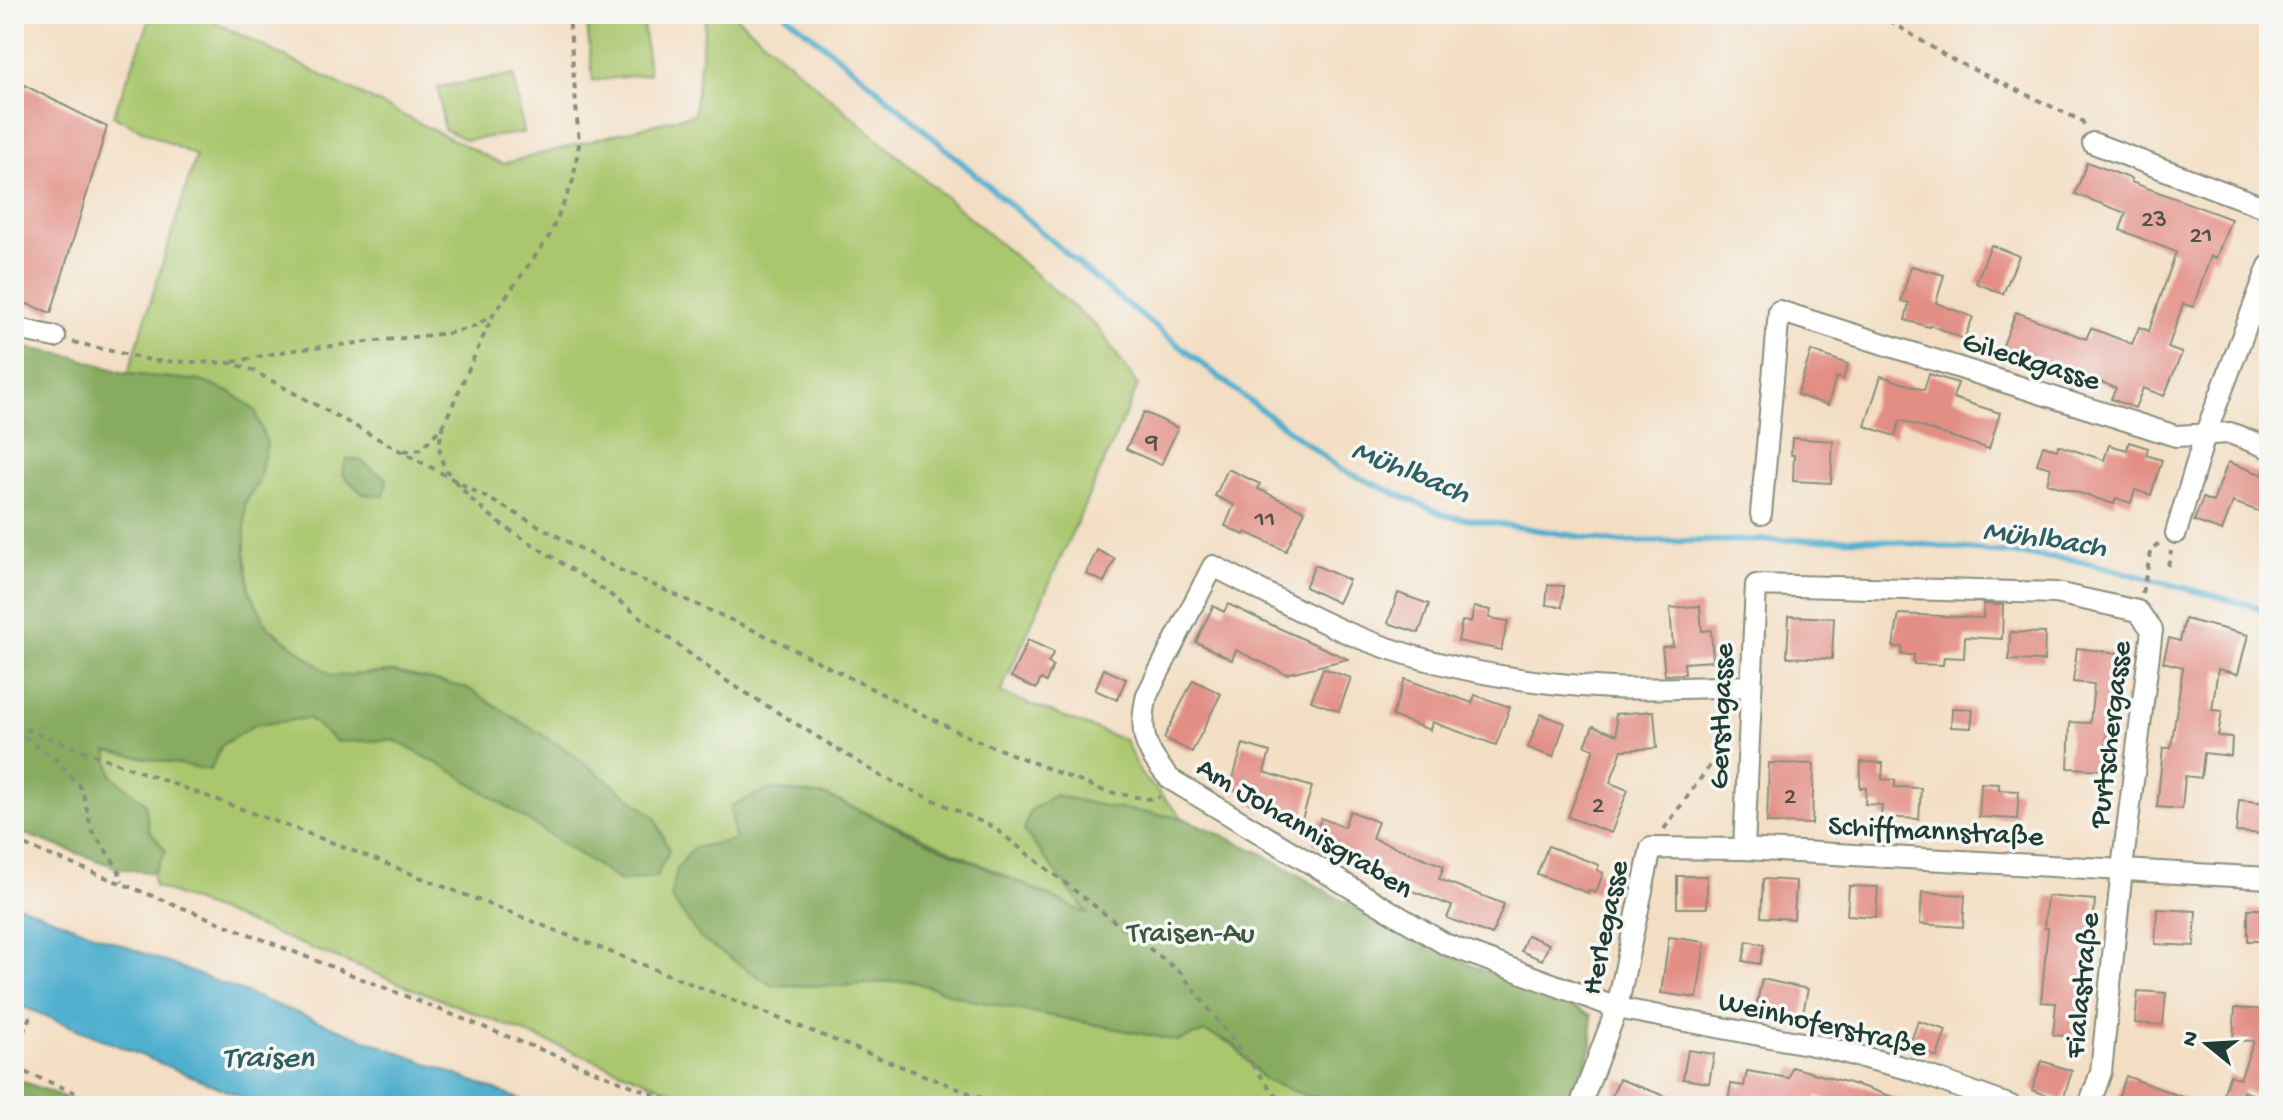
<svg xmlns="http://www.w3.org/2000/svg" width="2283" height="1120" font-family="'Gochi Hand',sans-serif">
<rect width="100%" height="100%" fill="#f6f6f2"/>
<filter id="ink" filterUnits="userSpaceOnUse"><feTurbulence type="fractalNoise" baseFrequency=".0125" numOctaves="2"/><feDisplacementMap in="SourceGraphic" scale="16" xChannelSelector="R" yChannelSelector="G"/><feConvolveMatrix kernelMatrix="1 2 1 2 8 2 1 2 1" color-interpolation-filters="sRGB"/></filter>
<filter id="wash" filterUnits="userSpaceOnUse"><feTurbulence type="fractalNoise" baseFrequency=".006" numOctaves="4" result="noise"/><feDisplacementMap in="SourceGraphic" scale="32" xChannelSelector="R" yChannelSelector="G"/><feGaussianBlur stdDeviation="1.8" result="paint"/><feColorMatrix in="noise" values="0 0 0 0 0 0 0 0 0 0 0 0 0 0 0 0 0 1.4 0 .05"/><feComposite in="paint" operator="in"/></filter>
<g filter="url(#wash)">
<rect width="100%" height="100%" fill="#f3dec3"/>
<path fill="#aac76e" stroke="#648251" stroke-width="2" d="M152,14h46l304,150 192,-50 12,-100h27l366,315 39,57 -138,307 125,47 16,34 42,44 -75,-11 -54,-12 -30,36 66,84 -185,-86 -78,-33 -58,-7 2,196 71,1 66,-6 63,20 206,41 27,-10 29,13 31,36 45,17 118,6 3,3h-720l-556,-220 -1,-13 13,-22 -17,-21 -4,-27 -33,-27 -5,-25 21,3 94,-9 32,-20 54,-7 29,23 57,-1 60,32 201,46 -86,-66 -102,-64 -73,-16 -62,4 -65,-50 -18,-37 -4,-36v-50l13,-20 -57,-102 -73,-7 68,-218 -83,-40z
M586,14h56l7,60 -56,7z
M514,75l9,58 -57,7 -22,-11 -6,-42z"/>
<path fill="#87ac61" stroke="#53744a" stroke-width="2" d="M14,346l58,10 56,18 73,7 31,12 23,17 12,34 -9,39 -13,20v50l4,36 18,37 65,50 62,-4 73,16 103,64 85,65 14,34 -13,26 -36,4 -166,-109 -60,-32 -57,2 -29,-24 -54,7 -32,20 -12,25 -103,-19 5,25 33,27 4,27 17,21 -13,22 -35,-5 -104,-38z
M347,459l12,1 28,19 -3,17 -21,-2 -21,-20z
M769,789l58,7 261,118 -64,-83 6,-20 24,-16 54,12 75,11 78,35 111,65 103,49 116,48 1,31 -21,60h-141l-3,-3 -118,-6 -45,-17 -31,-36 -28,-12 -27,9 -207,-41 -63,-20 -66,6 -71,-1 -70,-46 -30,-41 6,-29 16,-21 41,-8 -3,-34z
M14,1078l64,25h1l-3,3h-62z"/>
<path fill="#50afce" stroke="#387681" stroke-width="2" d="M14,903l523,203h-273l-250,-103z"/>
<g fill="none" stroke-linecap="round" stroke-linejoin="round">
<path stroke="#50afce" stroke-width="6" d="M785,14l76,61 238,207 144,114 99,74 105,46 167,26 253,-3 209,21 193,50"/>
</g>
<g id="blocks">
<path fill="#e28e85" d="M14,80l93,47 -56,186 -37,-14z
M2087,162l45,17 -1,3 100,37 -15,39 -5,-2 -18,51 -10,-3 -15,44 14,5 -18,43 -21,-8 -8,20 -24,-9 5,-11 -68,-27 -2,4 -44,-17 14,-36 70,27 5,-11 41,16 7,-17 10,4 27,-79 -56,-22 6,-17 -51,-19z
M1991,245l28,11 -16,38 -27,-11z
M1911,266l33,9 -8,28 37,14 -9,22 -34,-14 -1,2 -24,-7 4,-17 -8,-2z
M1811,351l37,13 -5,15 -7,-2 -8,28 -31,-10z
M1929,374l29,9 -5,15 47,15 -11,36 -89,-29 -5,16 -30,-10 16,-50 43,14z
M1144,412l34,16 -17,37 -35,-16z
M1792,438l41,3 -2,42 -38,-2 1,-26h-3z
M2129,442l19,6 -2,7 16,5 -11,35 -16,-5 -4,13 -15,-5 -2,6 -67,-21 4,-15 -14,-4 6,-19 14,5 1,-5 46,15 5,-15 18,5z
M2228,462l41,15v12l-8,23 -28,-10 -11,29 -28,-10 9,-23 10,4z
M1228,469l32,15 -2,5 47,22 -19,40 -40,-19 -2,3 -19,-9 9,-21 -19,-9z
M1097,550l18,9 -11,23 -18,-8z
M1315,565l34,15 -11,23 -33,-16z
M1548,585l16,1 -2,21 -16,-2z
M1398,593l31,11 -10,29 -31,-10z
M1228,604l44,21 76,34 -62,15 -50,-24 -4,10 -36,-18 17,-36 11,6z
M1984,604l19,1 -1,34 -37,-2 -1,21 -20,-1 -1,8 -29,-1v-9h-12v-8h-9l6,-33 84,4z
M1700,606l2,25 9,-1 2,31 -29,2 1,11 -20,1 -3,-28 11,-1 -3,-38z
M1474,607l17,3 -2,8 19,3 -7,29 -43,-9 4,-20 9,1z
M1789,616l45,2 -2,41 -45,-2z
M2185,619l63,16 -10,39 -20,-5 -6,41 10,1 -4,25 14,1 -1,19 -27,-3 -3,25 -16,-2 -3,33 -25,-2 6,-59h8l12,-81 -20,-5 6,-24 11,3z
M2010,632l35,1 -1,28 -35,-1z
M1028,640l26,12 -6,11 5,3 -7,16 -5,-3 -5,10 -25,-12z
M2077,648l41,5 -7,61h-3l-3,56 -37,-2 2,-46 20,1 4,-39 -21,-2z
M1323,668l28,10 -12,33 -28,-10z
M1104,669l22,10 -9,21 -22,-10z
M1405,679l67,24 3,-8 35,12 -14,38 -64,-23 -2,8 -38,-14z
M1193,680l28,14 -29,58 -28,-14z
M1952,708l21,1 -2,19 -20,-1z
M1654,711l3,37 -35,2 -12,33 18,7 -17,43 -43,-16 26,-68 -9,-3 8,-20 24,9 -2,-21z
M1541,714l24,9 -12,34 -25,-9z
M1243,744l27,8 -6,20 48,15 -10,32 -53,-16 3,-8 -22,-7z
M1861,762l22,1 -1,16 13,1v7l26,1 -2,31 -38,-2 1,-12 -17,-1 1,-16h-6z
M1769,763l45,1 -2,60 -45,-1z
M1981,783l18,1v6l20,1 -2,28 -38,-2z
M2239,800l29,3 -3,31 -29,-2z
M1350,811l28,11 -6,16 72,28 -5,13 65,25 -12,31 -45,-17 5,-12 -69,-26 4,-9 -75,-28 9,-25 23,9z
M1548,846l51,19 -2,5 6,3 -7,20 -7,-3 -1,3 -51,-19z
M1677,876h30v32h-30z
M1763,879l33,2 -2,38 -33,-2z
M1849,886l29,1 -2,30 -29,-2z
M1922,892l43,3 -2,32 -43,-3z
M2047,896l48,4 -6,78h-5l-5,59 -26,-2 3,-32 -15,-1 7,-74h-4z
M2157,909l39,2 -2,35 -39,-2z
M2248,909h21v32h-21z
M1527,935l22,9 -7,16 -21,-9z
M1669,937l36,5 -8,56 -36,-5z
M1747,941l17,4 -4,19 -17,-3z
M1762,979l46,10 -6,28 -46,-10z
M2138,991l28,2 -3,32 -28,-2z
M2267,1004l2,86 -8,-4 -4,10 -14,-5 -5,15 -17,-6 9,-25 10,4 14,-38 -21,-1 2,-32 30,2z
M1918,1021l28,9 -9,27 -28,-10z
M1688,1050l26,4 -5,29 -26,-4z
M2042,1061l30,10 -9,29 -31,-10z
M1792,1067l75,21 43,15 -1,3h-60l-32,-10 -3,10h-87l4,-22 13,2 3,-15 42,7z
M2126,1076l75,28v2h-86z
M1619,1079l68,25 -1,2h-78z"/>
</g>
</g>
<g filter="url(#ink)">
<use href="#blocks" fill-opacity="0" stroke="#898e7c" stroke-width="2"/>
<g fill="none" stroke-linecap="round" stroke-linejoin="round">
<defs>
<path id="street" d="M2093,143l176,66
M14,328l41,9
M1761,514l18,-203 397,125 54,-3 39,15
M2176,533l29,-98 64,-169
M1750,686c-47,1 -94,4 -140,2 -91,-5 -183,-21 -267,-57 -44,-19 -87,-44 -130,-65l-66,129c-9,38 -2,56 23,84l275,165 172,64 206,39 86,22 102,37
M1744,849l12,-264 300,8 82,18 14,19 -30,239 -21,203 -12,34
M1580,1106l37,-98 34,-160 93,1 525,29"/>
</defs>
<use href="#street" stroke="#898e7c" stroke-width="24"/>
<path stroke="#898e7c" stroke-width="4" stroke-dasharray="6 6" stroke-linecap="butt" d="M1879,14l70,44 133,63 3,5
M73,342l81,19 76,2 18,5 370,201 153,69 193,97 140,56 43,8 13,-2
M233,362l53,-11 163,-18 24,-6 18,-11
M444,424c-6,18 -7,33 5,50
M404,451l18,-2 22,-25 49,-109 57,-80 23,-54 6,-37 -10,-130
M455,481l19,21 28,23 102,65 121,90 156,96 112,51 188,146 103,133
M2168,566l3,-15
M2142,593l10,-45 8,-5
M14,725l314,116 674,265
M14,730l44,31 24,28 10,42 26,37 4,14
M1664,829l65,-90
M14,841l669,265
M14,1055l16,-39
M14,1068l95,38"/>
<use href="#street" stroke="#fff" stroke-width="20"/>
</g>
</g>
<g text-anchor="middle" stroke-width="7" stroke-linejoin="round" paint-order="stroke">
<g font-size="26" fill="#505148">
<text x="2154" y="226">23</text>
<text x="2201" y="242">21</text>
<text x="1152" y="448">9</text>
<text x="1265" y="526">11</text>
<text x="1790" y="803">2</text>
<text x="1598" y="812">2</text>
</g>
<g font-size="30" fill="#1f3d34" stroke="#f6f6f2">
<text transform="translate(2032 359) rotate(17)" y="10">Gileckgasse</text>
<text transform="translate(1719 716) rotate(-88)" y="10">Gerstlgasse</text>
<text transform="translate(2108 734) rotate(-83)" y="10">Purtschergasse</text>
<text transform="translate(1306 826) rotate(31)" y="10">Am Johannisgraben</text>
<text transform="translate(1936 829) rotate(3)" y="10">Schiffmannstraße</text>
<text transform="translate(1603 927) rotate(-78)" y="10">Herlegasse</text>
<text transform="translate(2080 985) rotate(-84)" y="10">Fialastraße</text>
<text transform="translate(1823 1022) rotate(13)" y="10">Weinhoferstraße</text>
</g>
<g font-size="30" fill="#3b5940" stroke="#f6f6f2">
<text x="1191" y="941">Traisen-Au</text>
</g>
<g font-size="32" font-style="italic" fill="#2e5f62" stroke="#f6f6f2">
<text transform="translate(1412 469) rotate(22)" y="11">Mühlbach</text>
<text transform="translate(2045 536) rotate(8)" y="11">Mühlbach</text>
<text x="268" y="1066">Traisen</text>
</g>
</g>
<rect width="2283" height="1120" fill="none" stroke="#f6f6f2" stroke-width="48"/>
<g transform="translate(2207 1044) rotate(288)" stroke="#f6f6f2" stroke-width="6" paint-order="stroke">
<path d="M0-6L14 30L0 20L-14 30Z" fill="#1f3d34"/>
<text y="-12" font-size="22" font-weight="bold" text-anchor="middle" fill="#1f3d34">N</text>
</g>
</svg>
